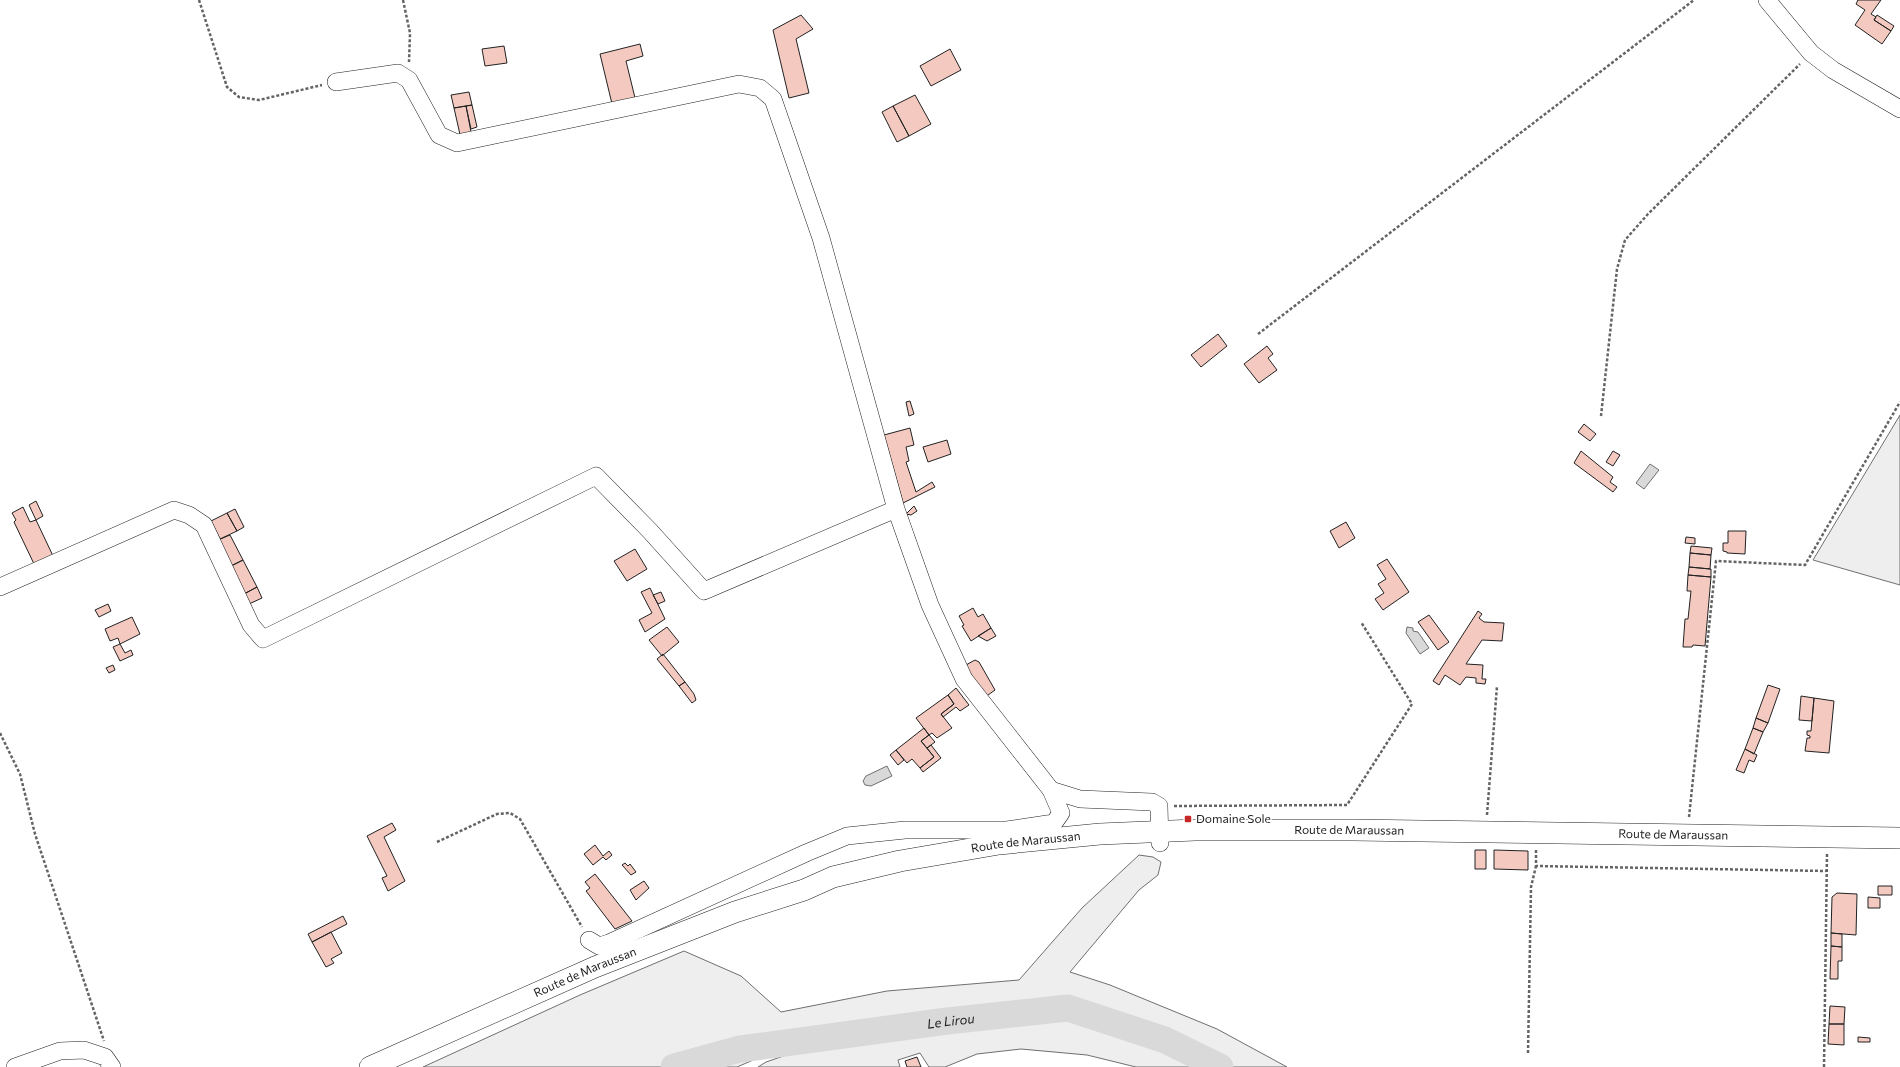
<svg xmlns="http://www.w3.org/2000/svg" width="1900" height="1067" font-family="Commissioner,sans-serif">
<rect width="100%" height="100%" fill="#fff"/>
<path fill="#eee" stroke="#6f6f6f" d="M1900,415v170l-87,-25z
M1139,855l14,2 8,5 -3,13 -19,15 -69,82 40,13 107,44 70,38h-151l-49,-12 -66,-6 -44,5 -32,13h-16l-9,-14 -22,7 2,7h-142l8,-5 35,-12 257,-41 -1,-6 -248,33 -72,31h-314l157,-72 104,-44 57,25 40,36 106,-21 132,-11 63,-72z"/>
<path fill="#d9d9d9" stroke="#6f6f6f" d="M1650,464l9,6 -15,19 -8,-6z
M1407,627l6,1v3l5,1 11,16 -9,6 -14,-21z
M887,766l5,10 -21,10 -6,-1 -2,-4 3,-5z"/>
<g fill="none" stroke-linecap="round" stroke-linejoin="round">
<path stroke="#d9d9d9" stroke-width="27" id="s1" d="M674,1067l66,-18 207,-28 121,-13 97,32 55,27"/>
</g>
<path fill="#f3c9c0" stroke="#222" d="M1858,0h23l-10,14 5,3 -2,3 17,11 -9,13 -27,-19 10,-15 -9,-6z
M801,15l12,14 -17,10 13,54 -20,5 -16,-68z
M1877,15l17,11 -3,5 -17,-11z
M640,44l3,12 -17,5 10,41 -23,6 -13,-54z
M504,46l3,17 -22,3 -3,-17z
M950,49l11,21 -30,16 -11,-20z
M469,92l3,13 -18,3 -3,-13z
M915,95l16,29 -22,12 -16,-30z
M472,105l5,22 -6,2 -5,-23z
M466,106l6,31 -11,2 -7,-31z
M893,106l16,30 -12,6 -15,-30z
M1218,334l9,12 -26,21 -10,-12z
M1267,346l6,8 -5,4 9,12 -18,13 -15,-19z
M910,401l4,13 -5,2 -3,-14z
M1584,424l12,10 -6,7 -12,-9z
M910,428l4,17 -8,2 3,14 -3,1 10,30 16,-10 3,5 -32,16 -19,-68z
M947,440l4,14 -23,8 -5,-15z
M1581,451l32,26 -3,5 7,5 -4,5 -39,-29z
M1613,451l7,4 -7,11 -7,-4z
M36,501l7,15 -7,4 -7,-15z
M914,506l3,5 -6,4 -5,-1z
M23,507l7,15 6,-2 18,38 -19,8 -21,-44 2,-2 -4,-7z
M235,509l9,18 -7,4 -10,-18z
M227,513l10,18 -17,8 -9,-18z
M1346,522l9,16 -16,10 -9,-17z
M1728,531h18l-1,23 -18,-1v-1l-4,-1v-8h5z
M230,535l13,25 -12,6 -13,-26z
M1686,537l9,1v6l-10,-1z
M1691,546l21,2 -1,7 -21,-2z
M635,549l12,20 -20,12 -13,-20z
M1690,553l21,2 -1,14 -21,-2z
M1387,559l22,33 -26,18 -8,-11 9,-6 -6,-9 8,-5 -9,-14z
M243,560l14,27 -13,7 -13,-28z
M1689,567l22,2v8l-23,-2z
M1688,575l23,2 -6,69 -12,-1 -1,2h-9l2,-28h3l3,-28h-4z
M257,587l5,11 -13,6 -5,-10z
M650,588l15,31 -20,13 -6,-12 13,-7 -11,-21z
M661,592l4,9 -7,3 -5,-9z
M108,604l3,7 -12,6 -4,-7z
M973,608l5,9 5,-3 8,14 -20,13 -9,-15 2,-1 -5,-9z
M1478,611l4,3 -3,4 5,4 20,1 -2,18 -20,-1 -16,24 17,1 -1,14h4l-1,5 -9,-1v-5l-10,-1 -6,8 -15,-10 -6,10 -6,-4z
M1429,615l20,27 -11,8 -20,-28z
M132,617l8,17 -20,10 -2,-6 -8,3 -5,-12z
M667,627l12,15 -17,14 -13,-16z
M991,628l5,8 -9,5 -9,-5z
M120,644l5,9 6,-3 2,5 -13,6 -7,-14z
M663,654l22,28 -6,4 -22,-27z
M975,660l4,2 16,28 -11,8 -18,-33z
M113,665l2,5 -6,3 -3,-5z
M685,682l9,12 2,6 -4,3 -13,-17z
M1768,685l12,4 -12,34 -12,-5z
M956,688l13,17 -9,6 -4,-4 -13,10 -2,-3 13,-10 -6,-9z
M948,695l6,9 -13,10 11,14 -15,10 -5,-5 -3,2 -13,-17z
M1801,696l13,2 -2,23 -13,-1z
M1814,698l20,3 -5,52 -24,-2 2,-13h3v-2l-3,-1v-4h4z
M1756,718l12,5 -5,9 -10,-4z
M924,728l5,7 -8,6 13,16 -14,11 -8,-9 -5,4 -11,-13z
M1753,728l10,4 -9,22 -9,-5z
M929,735l6,7 -8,6 -6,-7z
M931,745l10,13 -18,14 -3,-4 14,-11 -7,-9z
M1745,749l12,6 -3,7 -5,-2 -5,13 -8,-3z
M896,750l8,10 -6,5 -8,-10z
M392,823l4,7 -12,7 21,44 -17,10 -6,-13 5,-2 -20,-40z
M595,845l8,11 6,-5 3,4 -6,5 -3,-3 -10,8 -9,-11z
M1475,850h11v19h-11z
M1494,850l34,1v19l-34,-1z
M625,863l3,3 2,-2 6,8 -5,3 -9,-10z
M595,874l37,47 -17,8 -29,-38 4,-3 -5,-6z
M644,881l5,7 -13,12 -6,-10z
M1878,886h14v9h-14z
M1837,893l20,1 -1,41 -25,-2 1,-36z
M1868,897l12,1v10h-12z
M343,916l4,8 -35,18 -4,-8z
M331,932l11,21 -11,6 3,4 -8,4 -14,-25z
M1831,933l11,1v13l-11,-1z
M1831,946l11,1v14h-4v18h-8z
M1830,1006l15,1 -1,17h-15z
M1829,1024h15v21l-16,-1z
M1858,1037l12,1v4h-12z
M917,1057l4,10h-14l-2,-6z"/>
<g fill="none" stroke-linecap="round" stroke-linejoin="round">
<defs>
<path id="minor" d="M1767,0l44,53 22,17 67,39
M336,82l62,-9 11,7 30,55 18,8 282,-59 21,4 13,11 48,139 75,271 34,96 34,74 87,111 29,9 72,3 7,4 1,37
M0,587l174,-77 15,5 15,10 47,100 12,14 333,-163 54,55 54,60 192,-82
M589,940l10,6 10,-3 197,-90 41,-17 58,-6h102l47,-7 7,-10 -10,-23
M15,1067l45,-16 24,-1 21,7 7,10"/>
<g id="major">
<path id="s2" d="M370,1067l225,-100 140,-55 69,-22 29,-13 67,-16 99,-17 101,-10 95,-4h158l547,8"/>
</g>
</defs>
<use href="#minor" stroke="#222" stroke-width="18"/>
<use href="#major" stroke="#222" stroke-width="22"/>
<path stroke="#646464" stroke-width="2.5" stroke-dasharray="3 2" stroke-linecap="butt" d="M199,0l28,87 12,10 20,3 63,-15
M403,0l7,33 -1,29
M1258,334l436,-334
M1601,416l16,-147 8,-29 23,-26 152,-150
M0,733l20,41 15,60 69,207
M1174,806l173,-1 65,-101 -51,-82
M1487,815l10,-129
M1689,817l27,-256 89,4 95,-163
M437,842l60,-28 13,-1 10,6 62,108
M1536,850v16l290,5
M1528,1053l3,-166 5,-21
M1824,1067l3,-213"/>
<use href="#minor" stroke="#fff" stroke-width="17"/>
<use href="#major" stroke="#fff" stroke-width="21"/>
</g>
<rect fill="#c62828" stroke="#fff" stroke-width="1.5" x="1184" y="815" width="8" height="8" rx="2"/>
<g text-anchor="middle" stroke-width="3" stroke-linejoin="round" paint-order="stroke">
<g font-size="12" fill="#222" stroke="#fff" text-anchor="start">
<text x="1196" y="823">Domaine Sole</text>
</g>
<g font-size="12" fill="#222" stroke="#fff">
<text dy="4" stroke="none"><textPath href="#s2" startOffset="1021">Route de Maraussan</textPath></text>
<text dy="4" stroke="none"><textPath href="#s2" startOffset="1345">Route de Maraussan</textPath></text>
<text dy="4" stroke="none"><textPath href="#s2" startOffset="697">Route de Maraussan</textPath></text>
<text dy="4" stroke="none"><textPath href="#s2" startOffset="235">Route de Maraussan</textPath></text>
</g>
<g font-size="13" font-style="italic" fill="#222" stroke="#fff">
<text dy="5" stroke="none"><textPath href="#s1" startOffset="281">Le Lirou</textPath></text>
</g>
</g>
</svg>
